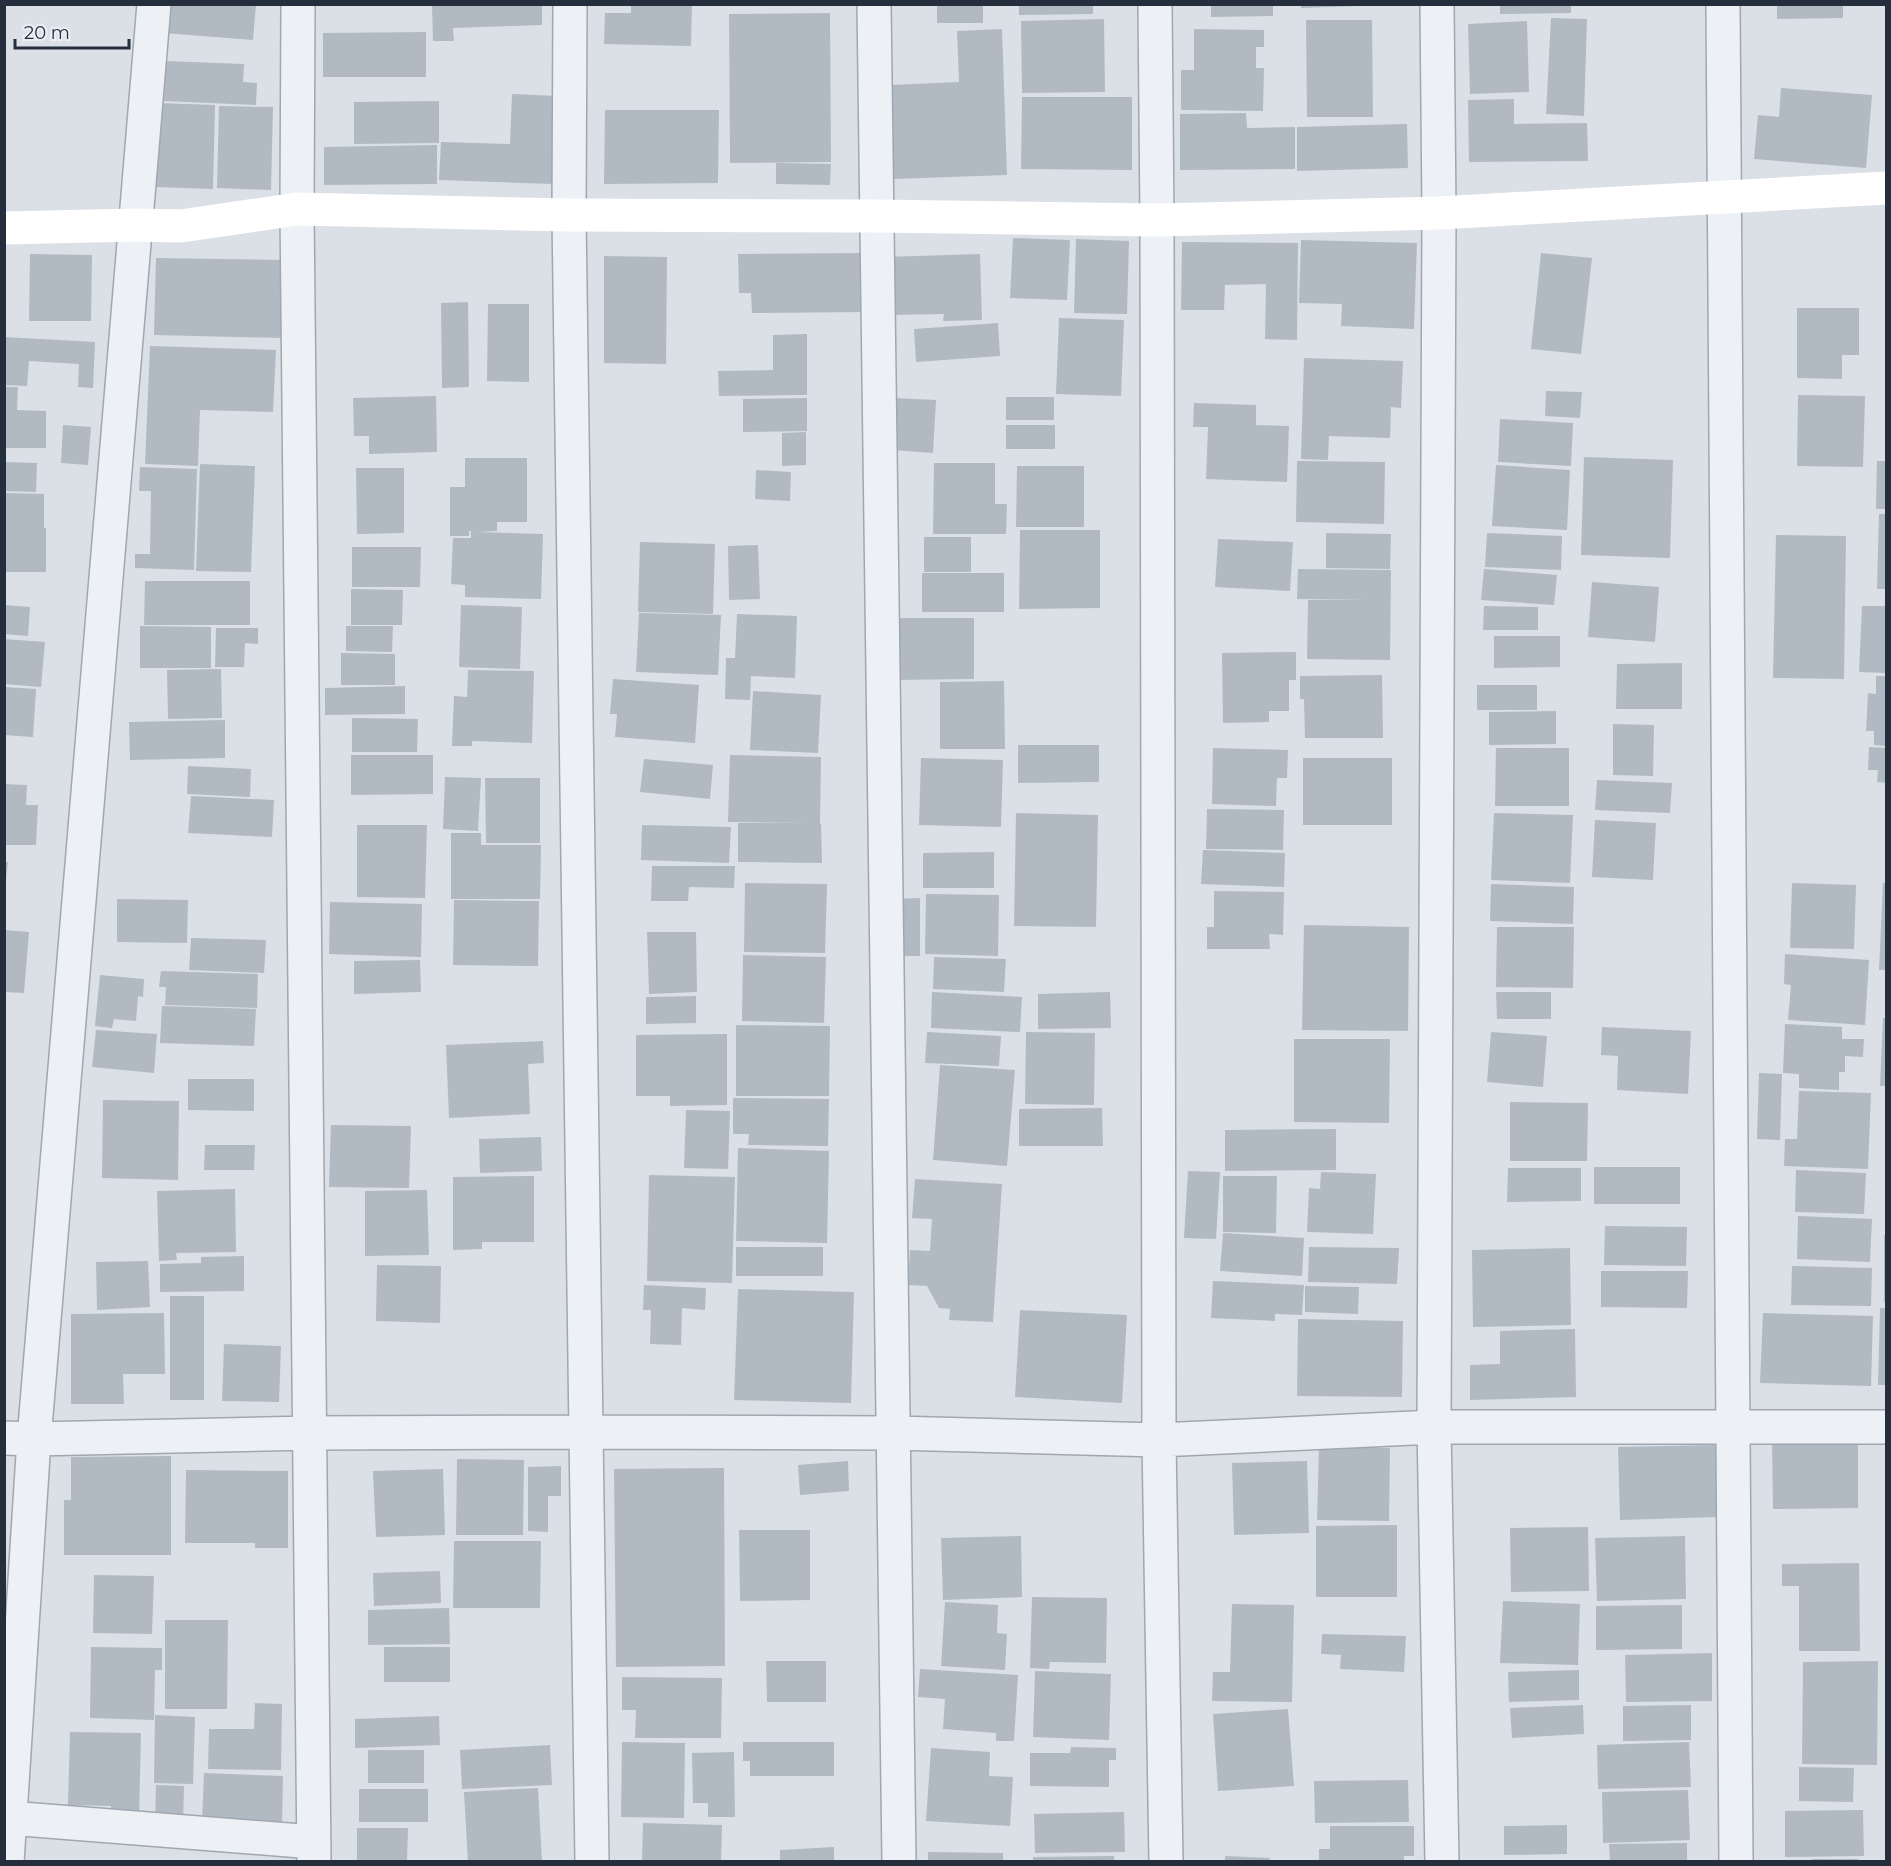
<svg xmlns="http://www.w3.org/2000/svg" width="1891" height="1866" font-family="Montserrat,sans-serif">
<rect width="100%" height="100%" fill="#dae0e6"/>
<path fill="#b1b9c3" d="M166,4h90l-3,36 -89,-7z
M542,4v21l-89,3 1,13h-21l-1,-36z
M631,4h61l-1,42 -87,-2 1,-31h26z
M937,4h46v19h-46z
M1019,4h74v10l-74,1z
M1211,4h62v12l-62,1z
M1301,4h59v2l-59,2z
M1500,4h71v9l-71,1z
M1777,4h66v14l-66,1z
M830,13l1,149 -101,1 -1,-149z
M1551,18l36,1 -3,97 -38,-2z
M1104,19l1,73 -83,1 -1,-72z
M1306,20h66l1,97h-66z
M1527,21l2,71 -59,2 -2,-70z
M1002,29l5,146 -113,4 -3,-94 68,-3 -2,-51z
M1194,29l70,1v17h-8v21h8l-1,43 -82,-1v-40h13z
M426,32v45h-103v-44z
M166,61l78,3 -1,18 14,1 -1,22 -92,-4z
M1781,88l91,7 -6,73 -112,-9 4,-44 21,2z
M512,94l44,2 -4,88 -113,-4 2,-38 69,2z
M1022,97h110v73l-111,-1z
M1514,99v25l73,-1 1,38 -119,1 -1,-62z
M439,101v42l-85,1v-42z
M159,103l56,2 -2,84 -57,-2z
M219,106l54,1 -2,83 -54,-2z
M605,110h114l-1,73 -114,1z
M1246,113l1,15 48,-1v42l-115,1v-56z
M1407,124l1,44 -111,3v-44z
M437,145v39l-113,1v-38z
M776,163l55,1 -1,21 -54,-1z
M1013,238l57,2 -3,60 -57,-2z
M1076,239l53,2 -2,73 -53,-1z
M1301,240l116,3 -3,86 -73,-3 1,-22 -43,-1z
M1182,242l116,1 -1,97 -32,-1 1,-55 -41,1 -1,25h-43z
M864,253v59l-112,1 -1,-20h-12l-1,-39z
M1541,253l51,5 -11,96 -50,-5z
M30,254l62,1 -1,66h-62z
M980,254l2,66 -39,1 1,-7 -58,1 -2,-58z
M604,256l63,1 -1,107 -62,-1z
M156,258l127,2 -2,78 -127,-3z
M468,302l1,85 -27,1 -1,-85z
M488,304h41v78l-42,-1z
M1797,308h62v47h-17v24l-45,-1z
M1059,318l65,2 -3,76 -65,-2z
M998,323l2,33 -84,6 -2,-33z
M807,334v61l-88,1 -1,-25 55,-1v-35z
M4,337l91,5 -2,46 -15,-1 1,-23 -50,-3 -2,25 -23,-1z
M150,346l126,4 -3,62 -73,-2 -2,56 -53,-2z
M1304,358l99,3 -2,47 -10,-1 -1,31 -61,-2 -1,24 -27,-1z
M4,387h14l-1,23 29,1v37h-42z
M1546,391l36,1 -2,26 -35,-2z
M1798,395l67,1 -2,71 -66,-1z
M436,396l1,56 -68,2v-18h-15l-1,-38z
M1006,397h48v23h-48z
M807,398v33l-64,1v-33z
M895,398l41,2 -3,53 -41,-3z
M1194,403l62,2v20l33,1 -2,56 -81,-3 2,-52h-15z
M1500,419l73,4 -2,43 -73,-4z
M63,425l28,2 -3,38 -27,-2z
M1006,425h49v24h-49z
M806,432v33l-24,1v-33z
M1584,457l89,3 -3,98 -89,-3z
M465,458h62v64h-30v9l-20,1 66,2 -2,65 -76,-2v-12l-14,-1 2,-46h18v-7h-2v5h-19v-49h15z
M1297,461l88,1 -1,62 -88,-2z
M1877,461h9v48h-10z
M4,462l33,1 -1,29 -32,-1z
M934,463h61v41h12l-1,30h-73z
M200,464l55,2 -4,106 -55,-1z
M1496,465l74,5 -3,60 -75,-4z
M1017,466h67v61h-68z
M140,467l57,2 -3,101 -59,-2v-14h15l1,-63h-12z
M356,468h48v65l-47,1z
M756,470l35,2 -1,29 -35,-2z
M4,493l40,1v34h2v44h-42z
M1879,514h7v75h-9z
M1020,530h80v78l-81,1z
M1326,533l65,1 -1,35 -64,-1z
M1487,533l75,3 -1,34 -76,-3z
M1776,535l70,1 -2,143 -71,-1z
M924,537h47v35h-47z
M1218,539l75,3 -3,49 -75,-4z
M640,542l75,2 -2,70 -75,-2z
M758,545l2,54 -31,1 -1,-54z
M352,547h69l-1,40h-68z
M1298,569l93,1 -1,90 -83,-1 1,-59h62l-73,-1z
M1484,569l73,6 -3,30 -73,-5z
M922,573h82v39h-82z
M145,581h105v44h-106z
M1592,582l67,5 -4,55 -67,-5z
M351,589l52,1 -1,35h-51z
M4,605l26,2 -2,29 -24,-2z
M461,605l61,2 -2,62 -61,-2z
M1484,606l54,1v23h-55z
M1862,606h24v67l-27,-1z
M639,613l82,2 -3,60 -82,-3z
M737,614l60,2 -2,62 -44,-2 -1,24 -25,-1 1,-41h9z
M892,618h82v61l-82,1z
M140,626l71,1v41h-71z
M346,626h47l-1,26 -46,-1z
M216,628h42v16l-13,-1 -1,24h-29z
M1494,636h66v31l-66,1z
M4,639l41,3 -4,45 -37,-3z
M1296,652v28h-7v31h-20v11l-46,1 -1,-70z
M341,653l54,1v31h-54z
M1682,663v46h-66l1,-45z
M221,669l1,49 -54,1 -1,-49z
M468,670l66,1 -2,72 -60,-2v5h-20l2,-50 13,1z
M1382,675l1,63h-78l-1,-39h-4v-23z
M1876,676h10v70l-12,-1v-14h-8l2,-38 8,1z
M613,679l86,6 -4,58 -80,-6 2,-23h-7z
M1004,681l1,68h-65v-67z
M1477,685h60v25h-60z
M405,686v28l-80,1v-27z
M4,687l32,2 -3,48 -29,-2z
M753,691l68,4 -3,58 -68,-3z
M1556,711v33l-67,1v-33z
M352,718l66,1 -1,33h-65z
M225,720v38l-95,2 -1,-38z
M1613,724l41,1 -1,51 -40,-1z
M1018,745h81v37l-81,1z
M1869,747l17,1v35l-9,-1 1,-12h-10z
M1213,748l75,2 -1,28h-10l-1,28 -64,-2z
M1496,748h73v58h-74z
M351,755h82v39l-82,1z
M730,755l91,2 -1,67h1l1,39 -84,-1v-39h72l-82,-1z
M921,758l82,2 -2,67 -82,-2z
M1303,758h89v67h-89z
M644,759l69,6 -3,34 -70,-7z
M188,766l63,3 -1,28 -63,-3z
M445,777l36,1 -3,53 -35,-2z
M485,778h55v65h-54z
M1597,780l75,3 -2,30 -75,-3z
M4,784l23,1 -1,20h12l-2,40h-32z
M191,796l83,4 -2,37 -84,-4z
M1207,809l77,1 -1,40 -77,-1z
M1016,813l82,2 -2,112 -82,-1z
M1494,813l79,2 -3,68 -79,-3z
M1595,820l61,3 -3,57 -61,-3z
M357,825h70l-2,73 -68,-1z
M642,825l89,2 -2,36 -88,-3z
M451,833h30v12h60l-1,54h-89z
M1203,850l82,3 -1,34 -83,-3z
M994,852v36h-71v-35z
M4,862h4l-2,18h-2z
M652,866h83l-1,22 -45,-1 -1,14h-37z
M745,883l82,1 -2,69 -81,-1z
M1792,883l64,2 -2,64 -64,-1z
M1883,883h3v87h-7z
M1491,884l83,3 -1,37 -83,-3z
M1214,891l70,1 -1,43 -14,-1 1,15h-63v-22h7z
M926,894l73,1 -1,61 -73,-2z
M920,898v58h-26v-57z
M117,899l71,1 -1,43 -70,-1z
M454,900l85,1 -1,65 -85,-1z
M330,902l92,2 -1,53 -92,-3z
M1304,925l105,2 -1,104 -106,-1z
M1497,927h77l-1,61 -77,-1z
M4,930l25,2 -5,61 -20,-1z
M647,932h49l1,60 -48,2z
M191,938l75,2 -2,33 -75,-3z
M1785,954l84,6 -4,65 -77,-5 3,-35 -7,-1z
M743,955l83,2 -2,66 -82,-2z
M934,957l72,2 -2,33 -71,-3z
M420,960l1,32 -67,2v-33z
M161,971l97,3 -1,34 -92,-3 1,-18h-7z
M100,975l44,4 -1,18 -5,-1 -2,25 -22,-2 -2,9 -17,-2z
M932,992l90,5 -2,35 -89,-4z
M1110,992l1,36 -73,1v-35z
M1496,992h55v27h-54z
M696,996v27l-50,1v-27z
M162,1006l94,3 -2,37 -94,-3z
M1883,1018h3v68h-6z
M1785,1024l57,3v12h22l-1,18 -18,-1v16h-6v18l-40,-2v-14l-16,-1z
M736,1025l94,1 -1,70h-93z
M1602,1027l89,4 -3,63 -71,-4 1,-34 -17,-1z
M96,1030l61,4 -3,39 -62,-6z
M927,1032l74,4 -2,30 -74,-3z
M1026,1032l69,1 -1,72 -69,-1z
M1491,1032l56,4 -4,51 -56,-5z
M727,1034v71l-57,1v-10h-34v-61z
M1294,1039h96l-1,84 -95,-1z
M543,1041l1,22 -16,1 2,50 -81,4 -3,-73z
M940,1065l75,5 -8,96 -74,-6z
M1759,1073l23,1 -2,66 -23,-1z
M188,1079h66v32l-66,-1z
M1799,1091l72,2 -3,76 -84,-3 1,-27h12z
M733,1098l96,1 -1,47 -80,-1 1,-11h-16z
M103,1100l76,1 -1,79 -76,-2z
M1510,1102l78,1 -1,58h-77z
M1102,1108l1,38h-84v-37z
M686,1110l44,1 -2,58 -44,-1z
M331,1125l80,1 -2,62 -80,-1z
M1336,1129v41l-111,1v-41z
M541,1137l1,34 -62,2 -1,-34z
M205,1145h50l-1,25h-50z
M738,1148l91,3 -2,92 -91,-2z
M1594,1167h86v37h-86z
M1508,1168h73v33l-74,1z
M1796,1170l70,3 -2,41 -69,-2z
M1188,1171l32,1 -4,67 -32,-1z
M1321,1172l55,2 -3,60 -66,-2 2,-44 11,1z
M649,1175l86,2 -3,106 -85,-2z
M534,1176v66h-52v7l-29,1v-73z
M1223,1176h54l-1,57 -53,-1z
M915,1179l87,5 -9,138 -44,-2 1,-11 -11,-1 -12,-22 -19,-1 2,-35 20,1 2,-32 -20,-1z
M235,1189l1,63 -60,1 1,7 -18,1 -2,-70z
M427,1190l2,65 -64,1v-65z
M1798,1216l74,3 -2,43 -73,-3z
M1605,1226l82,1 -1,39 -82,-1z
M1223,1233l81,5 -2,38 -82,-5z
M1884,1235h2v67h-2z
M736,1247h87v29h-87z
M1309,1247l90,1 -2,36 -89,-2z
M1570,1248l1,77 -98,2 -1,-77z
M244,1256v35l-84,1v-28l41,-1v-6z
M148,1261l2,46 -53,3 -1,-48z
M377,1265l64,1 -1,57 -64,-2z
M1792,1266l80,2 -1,38 -80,-1z
M1601,1271h87l-1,37 -86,-1z
M1213,1281l91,4 -2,30 -27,-1v7l-64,-3z
M644,1285l62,3 -1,22 -23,-2 -1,37 -31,-1 1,-34h-8z
M1305,1286l54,1 -1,27 -53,-2z
M738,1289l116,3 -3,111 -117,-3z
M170,1296h34v104h-34z
M1880,1308h6v77h-8z
M1020,1310l107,5 -5,88 -107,-6z
M164,1313l1,61h-42l1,30h-53v-90z
M1763,1313l110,3 -2,70 -111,-3z
M1298,1319l105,2 -1,76 -105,-1z
M1575,1329l1,68 -106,3v-35l30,-1v-33z
M224,1344l57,2 -2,56 -57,-1z
M1772,1439h86v69l-85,1z
M1716,1445l2,72 -98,3 -2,-73z
M1319,1447l71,1 -1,73 -72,-1z
M171,1456v99h-107v-55h7v-43z
M457,1459l67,1 -1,75h-67z
M848,1461l1,30 -49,4 -2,-30z
M1307,1461l2,72 -75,2 -2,-72z
M561,1466v30h-13v36l-20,-1v-64z
M724,1468l1,198 -109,1 -2,-198z
M443,1469l2,66 -69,2 -3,-66z
M186,1470l102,1v77h-33v-5h-70z
M1397,1525v72h-81v-71z
M1588,1527l1,64 -78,1 -1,-64z
M739,1530h71v70l-70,1z
M1021,1536l1,61 -79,3 -2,-62z
M1685,1536l1,63 -89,2 -2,-63z
M454,1541h87l-1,67h-87z
M1859,1563l1,88h-61v-65h-17v-22z
M440,1571l1,32 -67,3 -1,-33z
M94,1575l60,1 -2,58 -59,-1z
M1032,1597l75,1 -1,65 -56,-1 -1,7 -19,-1z
M1503,1601l77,3 -2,61 -78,-2z
M945,1602l53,3 -1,28 10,1 -2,36 -64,-4z
M1232,1604l62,1 -2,97 -80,-1 1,-29h17z
M1682,1605v44l-86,1v-44z
M449,1608l1,36 -82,1v-35z
M165,1620h63l-1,89h-62z
M1322,1634l84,2 -2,36 -64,-3 1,-14 -20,-1z
M91,1647l71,1v22h-7l-1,50 -64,-2z
M384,1647h66v35h-66z
M1712,1653v48l-86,1 -1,-47z
M766,1661h60v41h-59z
M1878,1661l-1,104 -75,-1 1,-102z
M920,1669l98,6 -4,66h-18v-8l-53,-4 2,-30 -27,-2z
M1579,1670v30l-70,2 -1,-30z
M1035,1671l76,3 -2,66 -76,-3z
M622,1677l100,1 -1,60h-86l1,-28h-14z
M255,1703l27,1 -1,66 -73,-1 1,-40h45z
M1583,1705l1,29 -72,4 -2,-30z
M1691,1705v35l-68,1v-35z
M1288,1709l6,77 -76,5 -5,-77z
M155,1715l40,2 -2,67 -39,-1z
M439,1716l1,29 -85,3v-29z
M70,1732l71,1 -2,86h-28v-13l-43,-1z
M622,1742l63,1 -1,75 -63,-1z
M743,1742h91v34h-84v-15h-7z
M1689,1742l2,45 -93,2 -1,-44z
M550,1745l2,40 -90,4 -2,-39z
M1071,1747l45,1v12h-7v27l-79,-1v-33h40z
M931,1748l59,4 -1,24 24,1 -3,49 -84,-5z
M368,1750h56v33h-56z
M734,1752l1,65h-27v-14h-15l-1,-50z
M1799,1767l55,1 -1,34 -54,-1z
M204,1773l79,3 -1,50 -80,-3z
M1408,1780l1,42 -94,1 -1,-42z
M156,1785l28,1 -1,40h-28z
M538,1788l4,74h-74l-4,-70z
M359,1789h69v33h-69z
M1688,1790l2,50 -87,3 -1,-51z
M1863,1810l1,46 -79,1v-46z
M1124,1812l1,40 -90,1 -1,-39z
M643,1823l79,2 -1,37h-79z
M1567,1825v29l-63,1v-29z
M1330,1826h84v30h-10v6h-85v-13h11z
M357,1828h51l-1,33h-50z
M1687,1843v19h-77l-1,-18z
M834,1847v15h-54v-12z
M928,1852l75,1v9h-75z
M1114,1856v6h-81v-5z
M1225,1856l45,2 -1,4h-44z
M1812,1859h46v3h-46z"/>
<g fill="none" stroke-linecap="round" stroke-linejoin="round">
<defs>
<path id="street" d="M298,4l-1,205 17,1653
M570,4l-1,211 23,1647
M874,4l25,1858
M1155,4l2,216 2,1220 7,422
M1437,4l2,209 -5,1214 8,435
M1723,4l13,1858
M4,1438l30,1 275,-6 278,-1 307,1 265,7 275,-13h452
M9,1818l305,24
M7,1862l27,-423 120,-1435"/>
</defs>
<use href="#street" stroke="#a0a7b0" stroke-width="36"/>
<use href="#street" stroke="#edf0f5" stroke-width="33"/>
<path stroke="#fff" stroke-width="33" d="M4,228l132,-3 45,1 116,-17 272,6 307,1 281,4 282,-7 447,-25"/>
</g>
<rect width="1891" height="1866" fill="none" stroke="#242e3d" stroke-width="12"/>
<path d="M15 39v9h114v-9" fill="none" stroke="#242e3d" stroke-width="3"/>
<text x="24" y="39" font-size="18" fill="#242e3d" stroke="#eaeef4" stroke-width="4.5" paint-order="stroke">20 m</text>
</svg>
